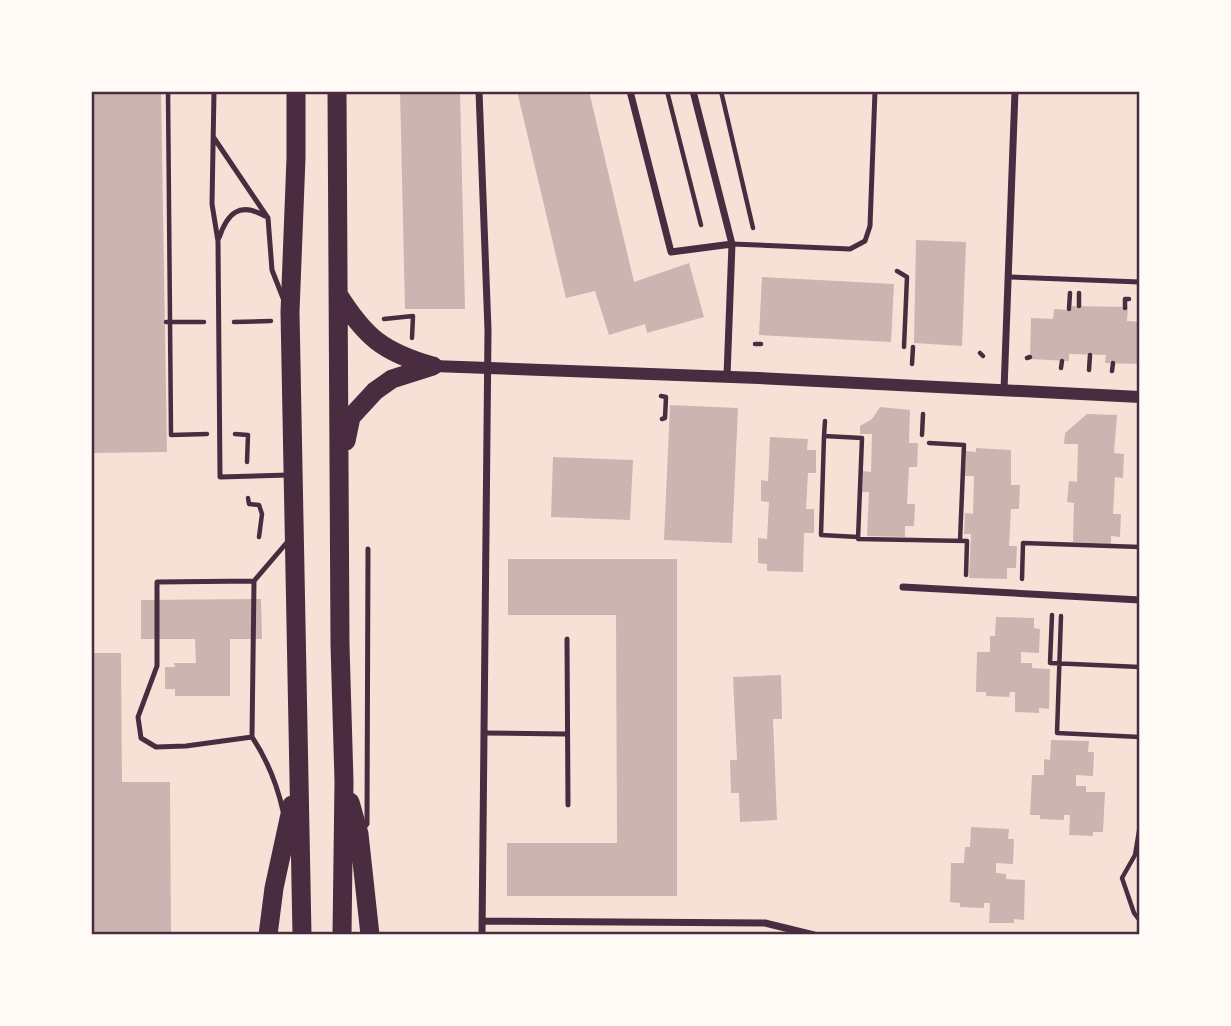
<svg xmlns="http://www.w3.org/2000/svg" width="1231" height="1026" font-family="'Work Sans',sans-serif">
<rect width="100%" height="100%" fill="#f7e1d7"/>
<path fill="#ccb4b1" d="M91,91h70l6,361 -76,1z
M400,91h60l5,218h-60z
M517,91h72l45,191 55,-19 15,54 -57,16 -2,-9 -36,11 -14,-44 -29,7z
M916,240l50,2 -4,104 -48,-3z
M762,277l132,7 -3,58 -132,-7z
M1072,306l56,1 -1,14 13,1v42l-35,-1 1,-8 -37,-1v7l-39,-2 1,-41 22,1 1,-10 17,1z
M670,405l68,3 -6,135 -68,-3z
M880,407l30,3 -1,33h9l-1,24h-8l-2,37h8l-1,22h-9v11l-38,-1 2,-44h-7l1,-21 8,1 1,-38h-12v-8l12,-7z
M1087,414l30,1 -3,38 10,1 -1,24 -8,-1 -2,37h8l-1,23 -9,-1v8l-38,-2 1,-39 -7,-1 2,-21 8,1 1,-38h-14l1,-11z
M770,437l38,2 -1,11h9v23h-8l-2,36h8v24h-10l-1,39 -36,-1v-7l-9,-1v-25l9,1 2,-37 -8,-1v-21l7,1z
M976,448l35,2v35h9l-1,24h-8l-2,37h8l-1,22h-9v11l-38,-1 2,-44h-7l1,-21 8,1 1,-38h-9l1,-25 10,1z
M553,457l80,3 -3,60 -79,-3z
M508,559h169v337h-170v-53h110l-1,-228h-108z
M261,599l1,40h-32v57h-55v-7h-10v-22h10l-1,-4h22l-1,-24h-54v-39z
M996,617l38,1v10l6,1 -1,24 -18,-1v11h11v5l18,1 -1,40 -10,-1v5l-24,-1v-20h-5l-1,5 -23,-1v-4h-10l1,-40h13v-16h5z
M91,653h30l1,129h48l1,153h-80z
M781,675l1,44h-9l4,101 -37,2 -1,-29h-8l-1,-33h7l-4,-83z
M1051,740l38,1 -1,11h6l-1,24 -17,-1v11h10v6h19l-2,40h-10v4l-24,-1 1,-20h-6v5l-24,-1v-4h-10l2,-40h12v-16l6,1z
M971,827l38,2 -1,10h6l-1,25 -17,-1v10l10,1v5l19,1 -1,40 -10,-1v4h-25l1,-20h-6v5l-24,-1v-4l-10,-1 1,-39h13l1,-16h5z"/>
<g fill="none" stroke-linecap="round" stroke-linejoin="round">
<path stroke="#4a2c40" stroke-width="4.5" d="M168,91l3,344 36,-1
M667,91l34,134
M721,91l32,137
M897,271l10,6 -3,70
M1079,306v-13
M1125,308v-9h4
M1069,309l1,-16
M384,319l29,-3 -1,22
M166,322h38
M234,322l37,-1
M755,344h6
M980,353l3,3
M1027,358l3,-1
M912,364l1,-17
M1061,368l1,-7
M1089,370l1,-15
M1112,371l1,-8
M661,396l5,1 -1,21 -3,1
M825,421l-1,15 38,2 -4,101 109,2 -1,34
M235,434l13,1 -1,27
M922,435l1,-21
M824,436l-3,99 37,2
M929,443l35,2 -4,96
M248,498l1,6 10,1 3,9 -3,23
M1022,579l1,-36 117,4
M1052,615l-2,48 90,4
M1061,616l-4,117 83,4
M1140,825l-5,30 -13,23 12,35 6,8"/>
<path stroke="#4a2c40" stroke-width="5" d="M214,91l-2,113 6,37 2,236 69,-2
M214,138l54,80 4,52 11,28
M219,238c8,-24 20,-37 46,-22
M732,244l118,5 15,-8 5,-15 5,-135
M1009,277l131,5
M567,639l1,166
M484,733l82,1
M252,737l-66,9 -30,1 -15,-9 -3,-21 19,-51v-84l97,-1
M283,811c-6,-27 -15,-50 -31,-74l2,-156 35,-41
M363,829l4,-5 1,-275"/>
<path stroke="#4a2c40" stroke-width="7" d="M479,91l9,239 -6,605
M630,91l41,161 61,-8
M693,91l39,153 -5,132
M1004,390l11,-299
M903,587l237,13
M482,921l283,2 49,12"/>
<path stroke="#4a2c40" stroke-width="12" d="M433,366l326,12 381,19"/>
<path stroke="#4a2c40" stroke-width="19" d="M296,91v67l-6,154 12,623
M337,91l3,554 4,136 -2,154
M338,294c27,43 45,58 94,72
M346,441l5,-24 24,-26 17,-12 41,-13
M350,802l9,32 11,101
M268,935l6,-47 18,-83"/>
</g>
<rect width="1231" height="1026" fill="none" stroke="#fffaf5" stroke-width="186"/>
<rect x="93" y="93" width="1045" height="840" fill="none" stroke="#4a2c40" stroke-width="2.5"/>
</svg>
